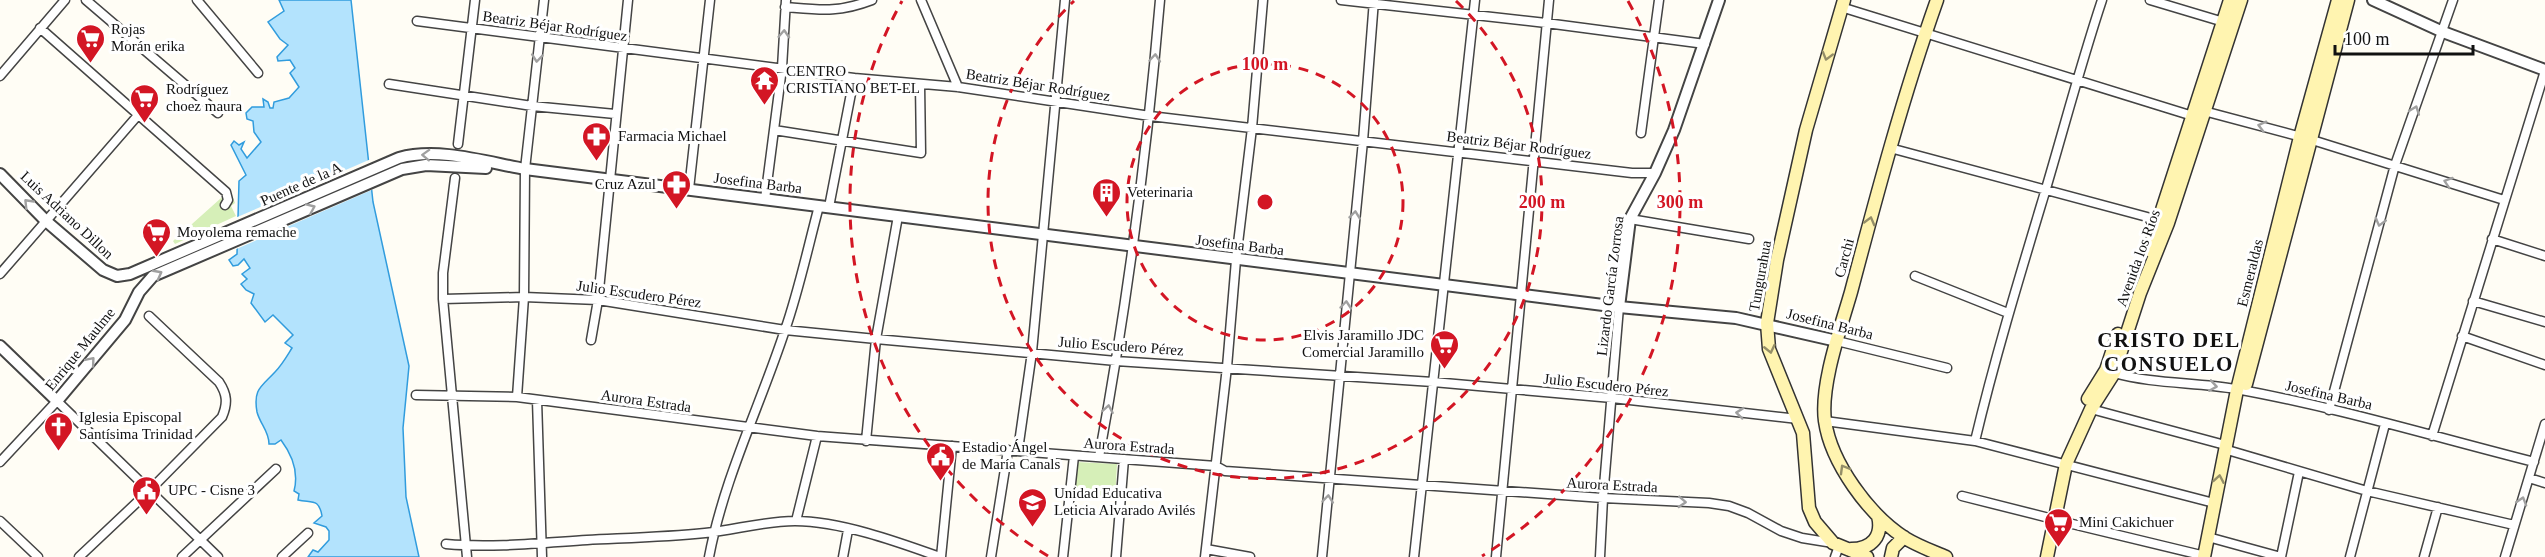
<svg xmlns="http://www.w3.org/2000/svg" width="2545" height="557" font-family="Georgia,serif">
<rect width="100%" height="100%" fill="#fffdf5"/>
<path fill="#d6efb8" d="M230,190l5,13 -4,3 5,10 -61,28 -2,-3z
M1076,462l41,2 -2,36 -42,-3z"/>
<path fill="#b3e3fd" stroke="#319cdd" stroke-width="1.5" d="M279,0h72l22,202 36,164 -6,62 3,69 13,60h-111l5,-7 5,2 11,-12v-9l-3,-4 -12,-4 8,-7c-3,-18 -10,-13 -24,-16l1,-6 -5,-3c5,-19 -1,-35 -13,-51l-6,4h-6c0,-13 -9,-20 -12,-32 -4,-23 4,-25 18,-40 7,-7 12,-16 17,-24l-7,-5 8,-8 -20,-20 -8,7 -14,-19 3,-9 -8,-4 -5,-6 6,-5 -5,-5 8,-6 -6,-9 -6,6 -5,1 -4,-6 8,-6 2,-73 7,-6 -15,-30 3,-4 5,4 5,-3 -3,7 6,9 14,-16 -7,-10 -1,-11 -6,-2 -1,-6 6,-6h12l-1,-8 5,3 2,6h3l1,-6 15,-4 10,-11 -9,-14 5,-5 -5,-8 -12,1 -1,-4 11,-12 -8,-6 -12,-17 16,-11z"/>
<path fill="#fffdf5" d="M371,159l3,30 -140,61 1,-32z"/>
<g fill="none" stroke-linecap="round" stroke-linejoin="round">
<defs>
<path id="minor" d="M86,0l132,113
M197,0l61,73
M921,0l37,87
M1341,0l205,23 159,21
M2150,0l77,23
M785,7c36,3 53,6 87,-7
M1841,7l355,110
M417,21l437,57 104,9 192,29 482,57h23
M40,28l186,164 2,8 -3,5
M0,76l65,-76
M389,84l143,22 83,8
M2200,110l109,29 195,61
M774,130l147,23 -1,-69
M1641,133l18,-133
M458,144l17,-144
M1890,148l272,73
M455,178l-12,95v26l24,258
M689,189l21,-189
M765,199l17,-131 4,-68
M829,207l25,-129
M1630,219l119,20
M2492,239l53,17
M0,274l139,-160
M1915,276l93,37
M443,299l81,-2 74,3 187,30 91,9 240,22 317,21 179,16 186,21
M2473,301l72,21
M2462,336l83,29
M591,340l7,-40 30,-300
M1837,341l110,27
M2114,373c39,11 82,9 122,16 100,18 199,48 298,73
M416,395l101,2 300,39 399,30 9,5 378,27 106,5 20,3 19,7 33,18 21,7 31,5
M517,397l7,-100 1,-128 19,-169
M537,400l5,157
M2091,409l134,36
M2329,410l66,-245 58,-165
M1825,421l150,20 239,62
M2432,436l113,-365
M866,441l10,-102 22,-123
M1975,441c20,-84 45,-166 70,-249 19,-64 36,-129 57,-192
M2224,449l143,42 147,34
M1018,450l14,-98 33,-352
M1099,457c28,-152 48,-303 61,-457
M0,462l57,-61 161,156
M2529,478l16,5
M1962,496l91,23
M0,521l38,36
M796,521l21,-85
M2060,521l145,35
M2208,537l73,20
M446,544c46,4 94,-1 141,-4 39,-2 79,-3 118,-7 30,-3 59,-12 90,-12 45,0 103,21 145,36
M1206,549l44,8
M79,557l70,-66 73,-74c6,-14 5,-23 -3,-35l-70,-66
M182,557l94,-88
M282,557l26,-24
M709,557c15,-79 51,-151 76,-227 14,-40 23,-83 34,-124
M843,557l5,-27
M941,557l11,-111
M991,557l17,-107
M1063,557l11,-101
M1116,557l8,-98
M1205,557l22,-190 9,-107 16,-132 11,-128
M1322,557l41,-416 11,-141
M1414,557l61,-557
M1496,557l53,-557
M1600,557l3,-59 16,-191
M1835,557l4,-11
M2281,557l18,-85
M2350,557l35,-133
M2424,557l14,-50
M2505,557l40,-133"/>
<path id="tertiary" d="M2373,0l70,32 102,38
M0,174l46,47 57,49 14,6 13,-2 269,-116c39,-11 87,4 126,11l1094,138 117,11 101,23
M1619,307l11,-88 25,-46 19,-43 45,-130
M0,346l57,55 68,-81 14,-28 14,-16 249,-107 24,-4 60,3"/>
<path id="secondary" d="M1844,0l-38,130 -29,130 -10,63 2,26 34,84 6,75 6,14 18,21 34,14
M1937,0c-34,96 -60,194 -86,292 -10,35 -31,93 -26,129 6,42 44,94 80,117 13,8 27,13 41,19
M2149,250l81,-250
M2246,384l102,-384
M2088,399l18,-29 12,-36
M1851,549c21,0 32,-13 27,-33
M1891,557l2,-9 11,-11
M2047,557l19,-93 25,-55 23,-36 26,-80 28,-70 73,-223
M2204,557l33,-167 63,-253 38,-137"/>
</defs>
<use href="#minor" stroke="#444" stroke-width="11"/>
<use href="#tertiary" stroke="#444" stroke-width="14"/>
<use href="#secondary" stroke="#333" stroke-width="15"/>
<use href="#minor" stroke="#fff" stroke-width="8"/>
<use href="#tertiary" stroke="#fff" stroke-width="10"/>
<use href="#secondary" stroke="#fff4b0" stroke-width="12"/>
</g>
<defs><path id="oneway-chevron" d="M-2-3.5L2.5 0L-2 3.5" fill="none" stroke-width="1.6" stroke-linecap="round" stroke-linejoin="round" transform="scale(1.5)"/></defs>
<g stroke="#a0a0a0">
<use href="#oneway-chevron" transform="translate(784 34) rotate(-87)"/>
<use href="#oneway-chevron" transform="translate(537 58) rotate(96)"/>
<use href="#oneway-chevron" transform="translate(1155 58) rotate(-85)"/>
<use href="#oneway-chevron" transform="translate(2415 110) rotate(-70)"/>
<use href="#oneway-chevron" transform="translate(2262 126) rotate(-165)"/>
<use href="#oneway-chevron" transform="translate(426 155) rotate(-178)"/>
<use href="#oneway-chevron" transform="translate(2448 182) rotate(-162)"/>
<use href="#oneway-chevron" transform="translate(28 203) rotate(-134)"/>
<use href="#oneway-chevron" transform="translate(311 208) rotate(-23)"/>
<use href="#oneway-chevron" transform="translate(1355 215) rotate(-84)"/>
<use href="#oneway-chevron" transform="translate(2380 222) rotate(105)"/>
<use href="#oneway-chevron" transform="translate(158 274) rotate(-28)"/>
<use href="#oneway-chevron" transform="translate(1346 305) rotate(-85)"/>
<use href="#oneway-chevron" transform="translate(91 361) rotate(-50)"/>
<use href="#oneway-chevron" transform="translate(2213 386) rotate(9)"/>
<use href="#oneway-chevron" transform="translate(1108 409) rotate(-80)"/>
<use href="#oneway-chevron" transform="translate(1740 413) rotate(-174)"/>
<use href="#oneway-chevron" transform="translate(1328 499) rotate(-84)"/>
<use href="#oneway-chevron" transform="translate(2522 501) rotate(-73)"/>
<use href="#oneway-chevron" transform="translate(1682 502) rotate(3)"/>
</g>
<g stroke="#948e68">
<use href="#oneway-chevron" transform="translate(1827 56) rotate(106)"/>
<use href="#oneway-chevron" transform="translate(1870 221) rotate(-75)"/>
<use href="#oneway-chevron" transform="translate(1770 349) rotate(77)"/>
<use href="#oneway-chevron" transform="translate(1844 469) rotate(-120)"/>
<use href="#oneway-chevron" transform="translate(2219 479) rotate(-80)"/>
</g>
<g fill="none" stroke="#d31624" stroke-width="3" stroke-dasharray="10 8">
<circle cx="1265" cy="202" r="138"/>
<path d="M1456 1A277 277 0 1 1 1074 1"/>
<path d="M1048 556A415 415 0 0 1 902 1M1628 1A415 415 0 0 1 1482 556"/>
</g>
<defs>
<symbol id="supermarket-pin" viewBox="-11 -11 22 30"><path d="M0 17L-7.5 6A9.5 9.5 0 1 1 7.5 6Z" fill="#d31624" stroke="#fff"/><path d="M-6-5.5h2.5l.6 2H6L4.5 2H-2.5L-4.4-4H-6ZM-1.5 3.2a1.3 1.3 0 1 0 .1 0ZM3 3.2a1.3 1.3 0 1 0 .1 0Z" fill="#fff"/></symbol>
<symbol id="temple-pin" viewBox="-11 -11 22 30"><path d="M0 17L-7.5 6A9.5 9.5 0 1 1 7.5 6Z" fill="#d31624" stroke="#fff"/><path d="M0-6L5-2H3V0L6.5 2.5H4V6H1.5V3h-3V6H-4V2.5H-6.5L-3 0V-2H-5Z" fill="#fff"/></symbol>
<symbol id="pharmacy-pin" viewBox="-11 -11 22 30"><path d="M0 17L-7.5 6A9.5 9.5 0 1 1 7.5 6Z" fill="#d31624" stroke="#fff"/><path d="M-2-6h4v4h4v4h-4v4h-4v-4h-4v-4h4Z" fill="#fff"/></symbol>
<symbol id="building-pin" viewBox="-11 -11 22 30"><path d="M0 17L-7.5 6A9.5 9.5 0 1 1 7.5 6Z" fill="#d31624" stroke="#fff"/><path d="M-4-6H4V6H1V3H-1V6H-4ZM-2.5-4.3h1.7v1.8h-1.7ZM.8-4.3h1.7v1.8H.8ZM-2.5-1h1.7V.8h-1.7ZM.8-1h1.7V.8H.8Z" fill="#fff"/></symbol>
<symbol id="church-pin" viewBox="-11 -11 22 30"><path d="M0 17L-7.5 6A9.5 9.5 0 1 1 7.5 6Z" fill="#d31624" stroke="#fff"/><path d="M-1.2-6h2.4v3.5h3.3v2.4h-3.3V6h-2.4V-.1h-3.3v-2.4h3.3Z" fill="#fff"/></symbol>
<symbol id="civic-pin" viewBox="-11 -11 22 30"><path d="M0 17L-7.5 6A9.5 9.5 0 1 1 7.5 6Z" fill="#d31624" stroke="#fff"/><path d="M-.6-6.5H3V-4.5H.6V-3L4-1V1h2V6H-6V1h2V-1L-.6-3ZM-1.2 2.5V6h2.4V2.5Z" fill="#fff"/></symbol>
<symbol id="school-pin" viewBox="-11 -11 22 30"><path d="M0 17L-7.5 6A9.5 9.5 0 1 1 7.5 6Z" fill="#d31624" stroke="#fff"/><path d="M0-5L7-2L0 1L-7-2ZM-4 1L0 2.5L4 1V4Q0 6-4 4Z" fill="#fff"/></symbol>
</defs>
<g fill-rule="evenodd">
<use href="#supermarket-pin" x="74" y="22" width="33" height="45"/>
<use href="#temple-pin" x="748" y="64" width="33" height="45"/>
<use href="#supermarket-pin" x="128" y="82" width="33" height="45"/>
<use href="#pharmacy-pin" x="580" y="120" width="33" height="45"/>
<use href="#pharmacy-pin" x="660" y="168" width="33" height="45"/>
<use href="#building-pin" x="1090" y="176" width="33" height="45"/>
<use href="#supermarket-pin" x="140" y="216" width="33" height="45"/>
<use href="#supermarket-pin" x="1428" y="328" width="33" height="45"/>
<use href="#church-pin" x="42" y="410" width="33" height="45"/>
<use href="#civic-pin" x="924" y="440" width="33" height="45"/>
<use href="#civic-pin" x="130" y="474" width="33" height="45"/>
<use href="#school-pin" x="1016" y="486" width="33" height="45"/>
<use href="#supermarket-pin" x="2042" y="506" width="33" height="45"/>
</g>
<g text-anchor="middle" stroke-width="6" stroke-linejoin="round" paint-order="stroke">
<g font-size="15" fill="#111" stroke="#fff">
<text transform="translate(555 26) rotate(8)" y="5">Beatriz Béjar Rodríguez</text>
<text transform="translate(1038 85) rotate(9)" y="5">Beatriz Béjar Rodríguez</text>
<text transform="translate(1519 145) rotate(7)" y="5">Beatriz Béjar Rodríguez</text>
<text transform="translate(758 183) rotate(7)" y="5">Josefina Barba</text>
<text transform="translate(301 184) rotate(-24)" y="5">Puente de la A</text>
<text transform="translate(67 215) rotate(43)" y="5">Luis Adriano Dillon</text>
<text transform="translate(1240 245) rotate(7)" y="5">Josefina Barba</text>
<text transform="translate(1844 258) rotate(-75)" y="5">Carchi</text>
<text transform="translate(2138 258) rotate(-70)" y="5">Avenida los Ríos</text>
<text transform="translate(2250 273) rotate(-76)" y="5">Esmeraldas</text>
<text transform="translate(1760 276) rotate(-80)" y="5">Tungurahua</text>
<text transform="translate(1610 286) rotate(-83)" y="5">Lizardo García Zorrosa</text>
<text transform="translate(639 294) rotate(8)" y="5">Julio Escudero Pérez</text>
<text transform="translate(1830 324) rotate(14)" y="5">Josefina Barba</text>
<text transform="translate(1121 346) rotate(4)" y="5">Julio Escudero Pérez</text>
<text transform="translate(80 349) rotate(-51)" y="5">Enrique Maulme</text>
<text transform="translate(1606 385) rotate(6)" y="5">Julio Escudero Pérez</text>
<text transform="translate(2329 395) rotate(13)" y="5">Josefina Barba</text>
<text transform="translate(646 401) rotate(8)" y="5">Aurora Estrada</text>
<text transform="translate(1129 446) rotate(4)" y="5">Aurora Estrada</text>
<text transform="translate(1612 485) rotate(3)" y="5">Aurora Estrada</text>
</g>
<g font-size="15" fill="#111" stroke="#fff" text-anchor="start">
<text x="111" y="34">Rojas<tspan x="111" dy="17">Morán erika</tspan></text>
<text x="786" y="76">CENTRO<tspan x="786" dy="17">CRISTIANO BET-EL</tspan></text>
<text x="166" y="94">Rodríguez<tspan x="166" dy="17">choez maura</tspan></text>
<text x="618" y="141">Farmacia Michael</text>
<text x="656" y="189" text-anchor="end">Cruz Azul</text>
<text x="1127" y="197">Veterinaria</text>
<text x="177" y="237">Moyolema remache</text>
<text x="1424" y="340" text-anchor="end">Elvis Jaramillo JDC<tspan x="1424" dy="17">Comercial Jaramillo</tspan></text>
<text x="79" y="422">Iglesia Episcopal<tspan x="79" dy="17">Santísima Trinidad</tspan></text>
<text x="962" y="452">Estadio Ángel<tspan x="962" dy="17">de María Canals</tspan></text>
<text x="168" y="495">UPC - Cisne 3</text>
<text x="1054" y="498">Unidad Educativa<tspan x="1054" dy="17">Leticia Alvarado Avilés</tspan></text>
<text x="2079" y="527">Mini Cakichuer</text>
</g>
<g font-size="21" font-weight="bold" letter-spacing="1.5" fill="#111" stroke="#fff">
<text x="2169" y="347">CRISTO DEL<tspan x="2169" dy="24">CONSUELO</tspan></text>
</g>
</g>
<circle cx="1265" cy="202" r="9" fill="#d31624" stroke="#fff" stroke-width="3"/>
<g font-size="18" text-anchor="middle" font-weight="bold" fill="#d31624" stroke="#fff" stroke-width="6" stroke-linejoin="round" paint-order="stroke">
<text x="1265" y="70">100 m</text>
<text x="1542" y="208">200 m</text>
<text x="1680" y="208">300 m</text>
</g>
<path d="M2335 45v9h138v-9" fill="none" stroke="#111111" stroke-width="3"/>
<text x="2344" y="45" font-size="18" fill="#111111" stroke="#ffffff" stroke-width="4.5" paint-order="stroke">100 m</text>
</svg>
